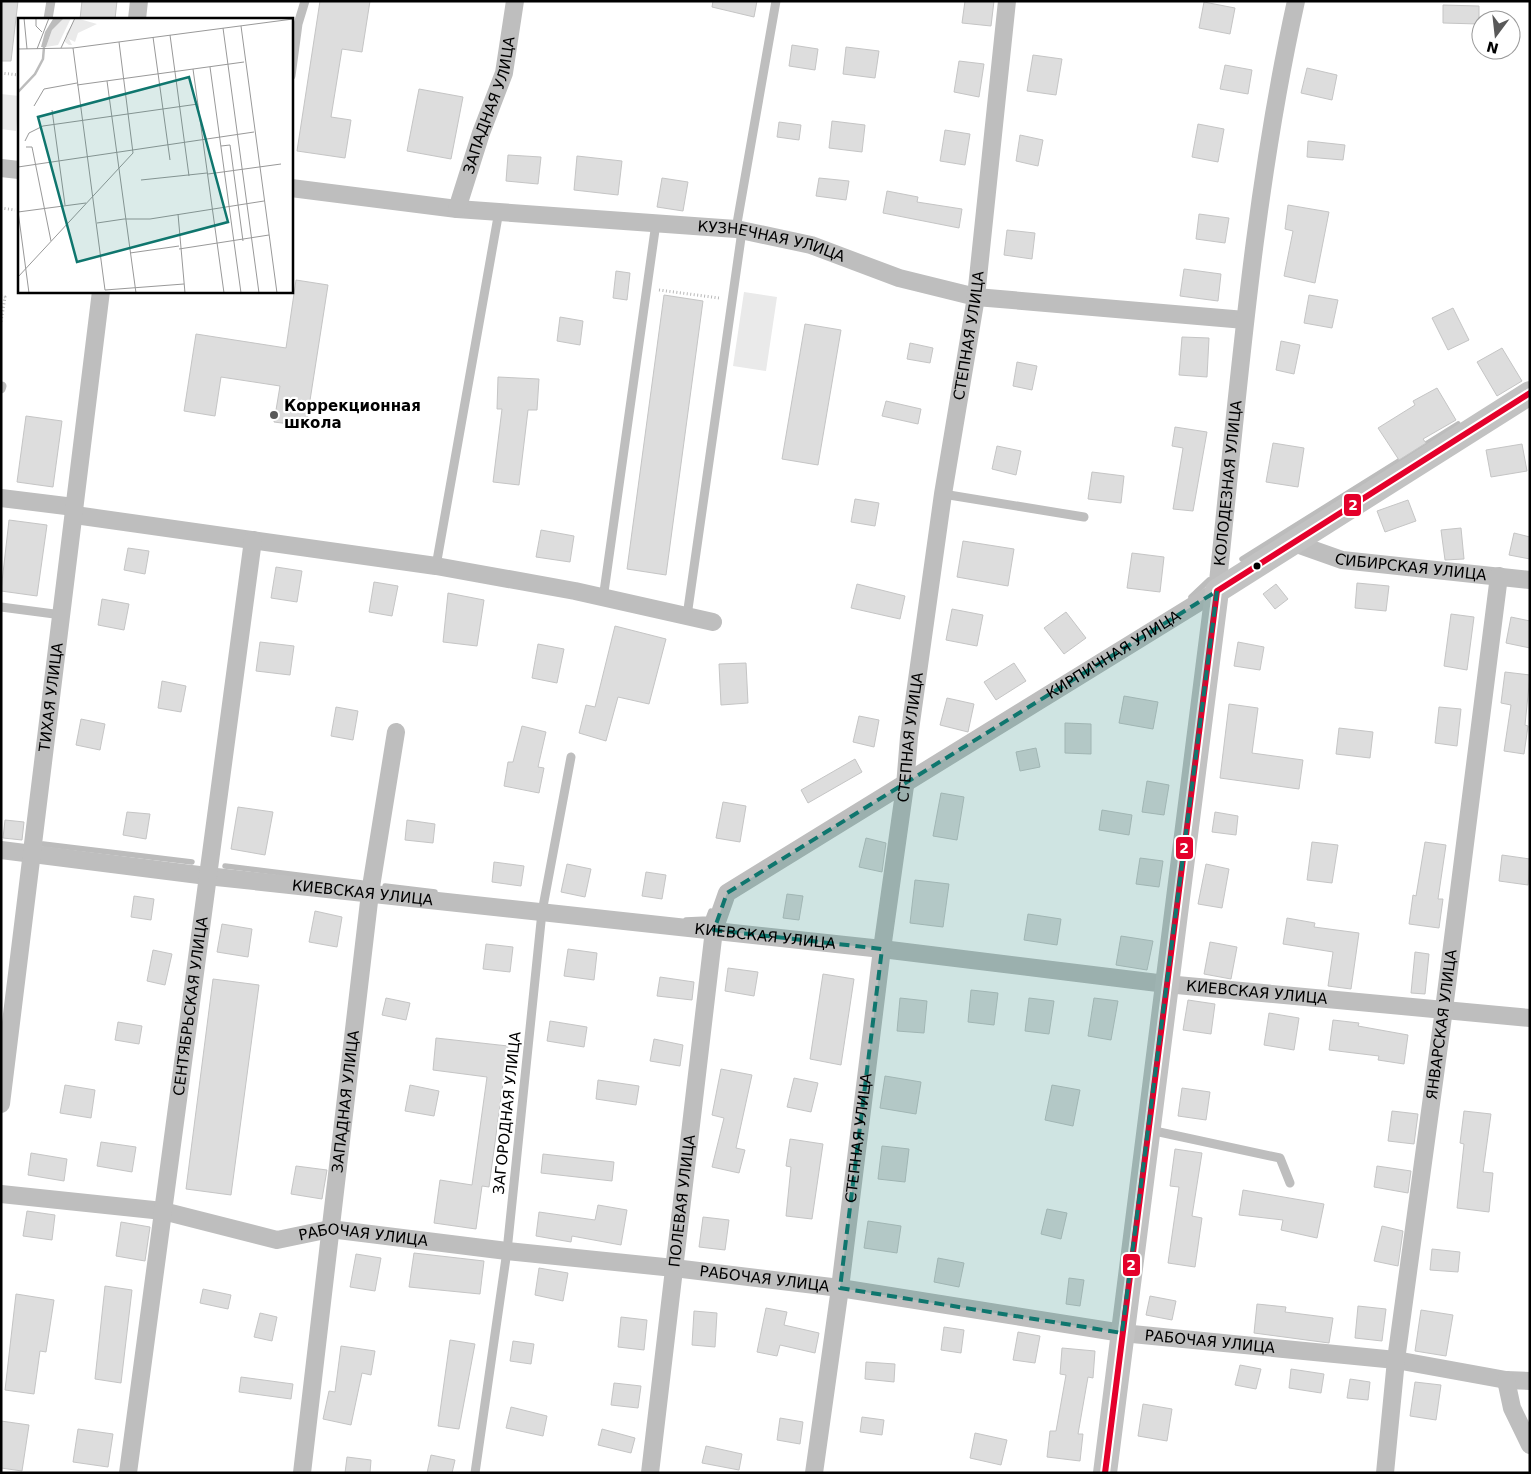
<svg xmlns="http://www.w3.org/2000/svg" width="1531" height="1474" font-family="'DejaVu Sans',sans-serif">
<rect width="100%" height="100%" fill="#fff"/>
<path fill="#eaeaea" d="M1,94l18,2 -3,35 -15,-2z
M744,292l33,5 -11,74 -33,-5z"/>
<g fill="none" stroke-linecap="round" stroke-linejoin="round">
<path stroke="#bcbcbc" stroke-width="5.5" d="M1242,559l216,-135
M1191,597l18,-17
M43,844l149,18
M225,866l137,17
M385,886l50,6
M686,920l22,-1 3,-8"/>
</g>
<path fill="#ddd" stroke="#c5c5c5" d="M1,1h17l-7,60h-10z
M82,1h35l-2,18h-35z
M320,1h50l-8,51 -20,-3 -11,68 20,3 -6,38 -48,-7z
M713,1h44l-3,16 -42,-10z
M965,1h29l-3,25 -29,-3z
M1204,2l31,6 -5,26 -31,-6z
M1443,5l36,1v18l-36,-1z
M792,45l26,4 -3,21 -26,-4z
M846,47l33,4 -4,27 -32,-4z
M1033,55l29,4 -6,36 -29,-4z
M959,61l25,3 -5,33 -25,-5z
M1225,65l27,5 -4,24 -28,-5z
M1307,68l30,7 -5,25 -31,-7z
M419,89l44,8 -12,62 -44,-8z
M832,121l33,4 -3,27 -33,-4z
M779,122l22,3 -2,15 -22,-3z
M1198,124l26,5 -6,33 -26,-5z
M945,130l25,4 -5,31 -25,-4z
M1020,135l23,5 -5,26 -22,-5z
M1308,141l37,4 -2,15 -36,-3z
M508,155l33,2 -3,27 -32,-3z
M577,156l45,5 -4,34 -44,-5z
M662,178l26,4 -5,29 -26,-4z
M819,178l30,3 -3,19 -30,-4z
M887,191l31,6 -1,5 45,7 -3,19 -76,-15z
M1288,205l41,7 -14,71 -31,-7 9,-45 -8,-2z
M1199,214l30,4 -4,25 -29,-4z
M1007,230l28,3 -3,26 -28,-4z
M1184,269l37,5 -3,27 -38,-5z
M616,271l14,2 -3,27 -14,-2z
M296,280l32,5 -22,141 -32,-4 6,-36 -59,-9 -6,39 -31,-5 12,-77 90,14z
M664,295l39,6 -37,274 -39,-6z
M1309,295l29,5 -6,28 -28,-5z
M1453,308l16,32 -21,10 -16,-32z
M560,317l23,4 -3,24 -23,-4z
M805,324l36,6 -23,135 -36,-6z
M1182,337l27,1 -2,39 -28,-2z
M1281,341l19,4 -6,29 -18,-4z
M910,343l23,5 -3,15 -23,-4z
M1502,348l20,33 -25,15 -20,-34z
M1017,362l20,4 -5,24 -19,-4z
M498,377l41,2 -2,31h-9l-9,75 -26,-3 9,-73h-5z
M1437,388l19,32 -33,19 3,4 -27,17 -21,-32 37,-23 -2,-4z
M886,401l35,8 -3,15 -36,-8z
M26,416l36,5 -9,66 -36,-5z
M1175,427l32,5 -14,79 -20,-2 10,-61 -11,-2z
M1273,443l31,5 -6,39 -32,-5z
M1522,444l5,27 -36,6 -5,-27z
M997,446l24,5 -5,24 -24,-6z
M1092,472l32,4 -3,27 -33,-4z
M855,499l24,4 -4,23 -24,-4z
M1408,500l8,21 -31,11 -8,-21z
M9,520l38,5 -10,71 -36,-5z
M1461,528l3,31 -19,1 -4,-30z
M541,530l33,6 -4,26 -34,-5z
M1514,533l16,4v22l-21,-4z
M963,541l51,8 -6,37 -51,-9z
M128,548l21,3 -4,23 -21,-4z
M1132,553l32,4 -4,35 -33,-4z
M276,567l26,4 -5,31 -26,-4z
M374,582l24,4 -6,30 -23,-4z
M1357,583l32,3 -3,25 -31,-3z
M857,584l48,12 -5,23 -49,-11z
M1276,584l12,15 -13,10 -12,-15z
M448,593l36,7 -7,46 -34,-4z
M102,599l27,5 -5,26 -26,-5z
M952,609l31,6 -6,31 -31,-6z
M1066,612l20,26 -22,16 -20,-26z
M1451,614l23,3 -7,53 -23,-4z
M1511,617l19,4v27l-24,-5z
M615,626l51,13 -17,65 -31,-7 -12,44 -27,-8 7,-28 9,2z
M260,642l34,4 -4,29 -34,-4z
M1238,642l26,5 -4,23 -26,-4z
M538,644l26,5 -7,34 -25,-5z
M746,663l2,40 -27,2 -2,-41z
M1014,663l12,18 -30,19 -12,-18z
M1505,672l25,3 -5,50 3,1 -4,28 -20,-3 7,-46 -10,-2z
M162,681l24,5 -5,26 -23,-4z
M1124,696l34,6 -5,27 -34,-6z
M947,698l27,6 -6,28 -28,-7z
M1229,704l29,4 -6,45 51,7 -4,29 -79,-11z
M336,707l22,4 -5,29 -22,-4z
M1439,707l22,2 -4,37 -22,-3z
M859,716l20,4 -5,27 -21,-5z
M81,719l24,5 -5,26 -24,-5z
M1065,723l26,1v30l-26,-1z
M522,726l24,6 -8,35 6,1 -5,25 -35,-7 4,-24h5z
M1339,728l34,4 -3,26 -34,-4z
M1036,748l4,19 -20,4 -4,-19z
M855,759l7,13 -54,31 -7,-13z
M1147,781l22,4 -5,30 -22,-3z
M941,793l23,4 -7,43 -24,-4z
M723,802l23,4 -6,36 -24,-4z
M238,807l35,5 -8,43 -34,-6z
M1102,810l30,5 -3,20 -30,-5z
M127,812l23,2 -4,25 -23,-4z
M1215,812l23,4 -2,19 -24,-3z
M5,820l19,2 -2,18 -19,-2z
M407,820l28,4 -2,19 -28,-3z
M866,838l20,5 -4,29 -23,-5z
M1312,842l26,3 -6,38 -25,-3z
M1425,842l21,3 -8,54h5l-4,29 -30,-4 4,-29 3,1z
M1502,855l28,4 -2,26 -29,-4z
M1140,858l23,3 -4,26 -23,-3z
M494,862l30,4 -3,20 -29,-4z
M567,864l24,5 -6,28 -24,-5z
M1206,864l23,5 -7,39 -24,-4z
M646,872l20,3 -4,24 -20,-3z
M915,880l34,4 -6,43 -33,-4z
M787,894l16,2 -4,24 -16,-2z
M134,896l20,3 -3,21 -20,-3z
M315,911l27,6 -5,30 -28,-5z
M1028,914l33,5 -4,26 -33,-5z
M1287,918l28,5 -1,4 45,6 -8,56 -23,-3 5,-34 -50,-8z
M222,924l30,5 -4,28 -31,-5z
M1121,936l32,5 -6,29 -31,-5z
M1210,942l27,5 -6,32 -27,-5z
M486,944l27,3 -3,25 -27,-3z
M568,949l29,4 -3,27 -30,-4z
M153,950l19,4 -7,31 -18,-4z
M1415,952l14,2 -4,40 -14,-1z
M728,968l30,4 -4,24 -29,-5z
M823,974l31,5 -13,86 -31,-6z
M660,977l34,5 -2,18 -35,-4z
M213,979l46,6 -28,210 -45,-6z
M971,990l27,3 -4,32 -26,-3z
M386,998l24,5 -4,17 -24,-5z
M900,998l27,3 -3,32 -27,-2z
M1029,998l25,3 -5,33 -24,-3z
M1094,998l24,3 -7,39 -23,-4z
M1188,1000l27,4 -4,30 -28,-4z
M1269,1013l30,5 -5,32 -30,-5z
M1333,1020l26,3 -1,3 50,9 -4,29 -26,-4 1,-4 -50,-6z
M550,1021l37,6 -3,20 -37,-6z
M118,1022l24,4 -3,18 -24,-4z
M436,1038l72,8 -19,141 -7,-1 -6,43 -42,-6 6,-43 32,5 15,-108 -54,-7z
M654,1039l29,6 -3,21 -30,-5z
M721,1069l31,6 -16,73 9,2 -6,23 -27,-6 12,-49 -12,-3z
M885,1076l36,6 -5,32 -36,-6z
M794,1078l24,5 -7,29 -24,-5z
M598,1080l41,6 -3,19 -40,-6z
M65,1085l30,5 -4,28 -31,-5z
M410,1085l29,6 -5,25 -29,-5z
M1052,1085l28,5 -7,36 -28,-6z
M1182,1088l28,4 -4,28 -28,-4z
M1392,1111l26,3 -4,30 -26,-3z
M1464,1111l27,3 -8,58 10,1 -4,39 -32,-4 7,-64 -4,-1z
M790,1139l33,5 -11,75 -26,-3 5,-49 -5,-1z
M101,1142l35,5 -4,25 -35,-6z
M882,1146l27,3 -4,33 -27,-3z
M1175,1149l27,4 -10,63 10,2 -7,49 -27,-4 11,-76 -9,-1z
M31,1153l36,6 -3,22 -36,-6z
M543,1154l71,8 -2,19 -71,-8z
M296,1166l31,4 -5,29 -31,-5z
M1377,1166l34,5 -3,22 -34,-6z
M1243,1190l81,14 -7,34 -36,-8 2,-10 -44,-5z
M598,1205l29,5 -6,35 -49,-9 -1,6 -35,-6 3,-24 56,8z
M1047,1209l20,4 -6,26 -20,-5z
M27,1211l28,4 -3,25 -29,-4z
M703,1217l26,3 -4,30 -26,-3z
M868,1221l33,5 -4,27 -33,-5z
M121,1222l29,5 -5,34 -29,-5z
M1382,1226l21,5 -5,35 -24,-5z
M1432,1249l28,3 -2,20 -28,-2z
M414,1253l70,8 -4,33 -71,-7z
M356,1254l25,4 -6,33 -25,-4z
M938,1258l26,5 -5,24 -25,-5z
M539,1268l29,5 -5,28 -28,-6z
M1069,1278l15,2 -4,26 -14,-2z
M105,1286l27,4 -11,93 -26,-4z
M203,1289l28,6 -3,14 -28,-6z
M16,1294l38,6 -8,52 -6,-1 -6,43 -29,-4z
M1150,1296l26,5 -4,19 -26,-5z
M1257,1304l29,3 -1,5 48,6 -4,25 -75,-10z
M1358,1306l28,3 -4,32 -27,-3z
M766,1308l21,4 -3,13 35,8 -4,20 -35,-8 -3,11 -20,-4z
M1421,1310l32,5 -7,41 -31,-5z
M694,1311l23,2 -2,34 -23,-2z
M260,1313l17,4 -5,24 -18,-4z
M621,1317l26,3 -3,30 -26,-3z
M944,1327l20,3 -3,23 -20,-3z
M1018,1332l22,4 -5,27 -22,-3z
M450,1340l25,4 -16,85 -21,-3z
M513,1341l21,3 -3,20 -21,-3z
M341,1346l34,5 -4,24 -9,-2 -11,52 -28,-6 6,-28 6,1z
M1062,1348l33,3 -2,27 -5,-1 -10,57h5l-3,27 -33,-4 3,-26h6l10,-56 -6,-1z
M866,1362l29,2 -1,18 -29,-3z
M1240,1365l21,4 -5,20 -21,-4z
M1291,1369l33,5 -3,19 -32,-5z
M241,1377l52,7 -2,15 -52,-7z
M1350,1379l20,3 -2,18 -21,-2z
M1415,1382l26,3 -5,35 -26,-4z
M614,1383l27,3 -3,22 -27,-3z
M1143,1404l29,5 -5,32 -29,-5z
M511,1407l36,9 -4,20 -37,-8z
M862,1417l22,3 -2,15 -22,-3z
M780,1418l23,4 -3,22 -23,-4z
M1,1421l28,4 -7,46 -21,-3z
M78,1429l35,5 -5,33 -35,-5z
M602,1429l33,9 -4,15 -33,-8z
M975,1433l32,7 -6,25 -31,-7z
M706,1446l36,8 -3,16 -37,-7z
M431,1455l24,5 -3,13h-25z
M347,1457l24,3 -1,13h-25z"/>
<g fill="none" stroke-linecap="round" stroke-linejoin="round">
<path stroke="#b8b8b8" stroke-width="3" stroke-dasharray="1 2.5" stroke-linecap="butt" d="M1,73l18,2
M18,96h1
M18,117h1
M1,208l14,2
M659,290l60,8
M1,296l4,1 -4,25"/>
<path stroke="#bebebe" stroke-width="9" d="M48,19l3,-18
M291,76l7,-52 7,-23
M736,229l40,-228
M1,389l1,-3
M943,494l141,23
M436,566l63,-355
M603,599l53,-376
M1,607l61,8
M687,616l55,-385
M1150,1130l130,28 10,25
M475,1473l32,-222 35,-339 29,-155"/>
<g stroke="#bebebe" stroke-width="18">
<path d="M137,19l2,-18"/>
<path d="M1,168l18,2"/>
<path id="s1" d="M291,188l166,21 279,20 75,16 88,33 77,19 269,23"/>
<path id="s2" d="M457,209l24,-76 23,-60 11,-72"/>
<path d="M1,498l73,9"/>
<path d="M75,515l361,51 139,25 138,31"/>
<path id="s3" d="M1294,543l48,17 188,20"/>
<path id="s4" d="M1,850l206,26 675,73 284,35 364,34"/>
<path id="s5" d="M1,1104l100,-813"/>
<path id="s6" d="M1,1194l162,17 114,29 53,-11 177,22 167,17 166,20 282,45 274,27 110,20 24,1"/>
<path d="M1506,1380l6,28 18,37"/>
<path id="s7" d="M128,1473l125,-933"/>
<path id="s8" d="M302,1473l68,-580 26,-161"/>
<path id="s9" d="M650,1473l64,-543 13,-37 490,-302c21,-197 36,-396 79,-590"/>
<path id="s10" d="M814,1473l26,-185 42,-339 23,-163 4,-49 34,-243 33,-197 31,-296"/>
<path id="s11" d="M1385,1473l11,-113 48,-351 55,-433"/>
</g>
<path stroke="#c2c2c2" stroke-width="24" d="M1105,1473l112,-882 313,-198"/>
<defs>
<path id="bus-1" d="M1105,1473l112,-882 313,-198"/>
</defs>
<use href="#bus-1" stroke="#fff" stroke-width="10"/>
<use href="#bus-1" stroke="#e4002b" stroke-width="6"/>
</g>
<path fill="#0f766e" fill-opacity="0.2" stroke="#0f766e" stroke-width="4" stroke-dasharray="10 6" stroke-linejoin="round" d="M1217,591l-95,742 -282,-45 42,-339 -168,-19 13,-37z"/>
<circle fill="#595959" stroke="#fff" stroke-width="2" cx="274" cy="415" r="5"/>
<circle fill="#000" stroke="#fff" stroke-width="2" cx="1257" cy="566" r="4.5"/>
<g text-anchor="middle" stroke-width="4.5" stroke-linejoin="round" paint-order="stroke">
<g font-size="15" fill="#000" stroke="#fff">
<text dy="5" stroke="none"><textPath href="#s2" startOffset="109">ЗАПАДНАЯ УЛИЦА</textPath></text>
<text dy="5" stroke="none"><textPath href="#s1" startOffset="484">КУЗНЕЧНАЯ УЛИЦА</textPath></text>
<text dy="5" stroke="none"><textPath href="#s10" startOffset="1148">СТЕПНАЯ УЛИЦА</textPath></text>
<text dy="5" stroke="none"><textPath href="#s9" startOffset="1270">КОЛОДЕЗНАЯ УЛИЦА</textPath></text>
<text dy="5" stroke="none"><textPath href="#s3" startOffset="120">СИБИРСКАЯ УЛИЦА</textPath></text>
<text dy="5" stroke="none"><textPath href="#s9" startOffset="1040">КИРПИЧНАЯ УЛИЦА</textPath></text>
<text dy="5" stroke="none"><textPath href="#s5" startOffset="410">ТИХАЯ УЛИЦА</textPath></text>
<text dy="5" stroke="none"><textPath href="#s10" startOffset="742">СТЕПНАЯ УЛИЦА</textPath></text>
<text dy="5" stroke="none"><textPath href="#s4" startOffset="364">КИЕВСКАЯ УЛИЦА</textPath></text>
<text dy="5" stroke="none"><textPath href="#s4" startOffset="769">КИЕВСКАЯ УЛИЦА</textPath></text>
<text dy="5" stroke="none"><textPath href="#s4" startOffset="1264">КИЕВСКАЯ УЛИЦА</textPath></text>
<text dy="5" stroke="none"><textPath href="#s7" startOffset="471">СЕНТЯБРЬСКАЯ УЛИЦА</textPath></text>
<text dy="5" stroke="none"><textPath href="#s11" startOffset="452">ЯНВАРСКАЯ УЛИЦА</textPath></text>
<text dy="5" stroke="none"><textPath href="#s8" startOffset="374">ЗАПАДНАЯ УЛИЦА</textPath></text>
<text transform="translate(507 1113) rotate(-84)" y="5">ЗАГОРОДНАЯ УЛИЦА</text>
<text dy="5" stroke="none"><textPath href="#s10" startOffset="338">СТЕПНАЯ УЛИЦА</textPath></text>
<text dy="5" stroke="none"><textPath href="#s9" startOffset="274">ПОЛЕВАЯ УЛИЦА</textPath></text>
<text dy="5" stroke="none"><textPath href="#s6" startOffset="368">РАБОЧАЯ УЛИЦА</textPath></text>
<text dy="5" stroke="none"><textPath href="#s6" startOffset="772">РАБОЧАЯ УЛИЦА</textPath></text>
<text dy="5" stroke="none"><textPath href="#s6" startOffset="1222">РАБОЧАЯ УЛИЦА</textPath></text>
</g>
<g font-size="15" font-weight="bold" fill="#000" stroke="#fff" text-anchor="start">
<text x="284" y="411">Коррекционная<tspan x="284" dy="17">школа</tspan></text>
</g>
</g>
<g transform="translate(18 18)">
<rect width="275" height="275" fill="#fff"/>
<path d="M46,0h7l-13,27 -12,2 6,-17zM58,0l21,6 -19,9 -3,9 -6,-3 3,6h-3l-4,-3 1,-7 3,2 -3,-3z" fill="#eaeaea"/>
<path d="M46,0l-12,12 -6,17h-5l4,-15 8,-13z" fill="#bcbcbc"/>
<path fill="none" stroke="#bcbcbc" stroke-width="2.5" d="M0,74l17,-18 8,-15 1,-12"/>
<path fill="none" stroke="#999" stroke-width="1" d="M6,0l3,31M18,0v8l6,6M223,8l36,267M205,10l36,265M152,17l19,141M135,19l17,123M43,30l14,-30M55,30l32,242 79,-6M0,31l55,-1 220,-29M19,31l12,-31M192,49l31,226M175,51l31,224M89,63l29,212M59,67l167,-23M16,88l10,-17 33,-6M34,92l13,95M7,123l4,-8 14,-7 155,-22M203,128l9,-1 13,96M8,129h6l19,94M0,149l236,-35M190,156l73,-10M123,162l66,-7M0,193l11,82M0,194l68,-9M160,196l7,79M79,205l27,-4h26l114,-18M161,231l90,-14M112,235l49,-7M0,259l115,-124 -14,-111"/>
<path fill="#0f766e" fill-opacity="0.15" stroke="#0f766e" stroke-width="2.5" d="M171,59l39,145 -151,40 -39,-145z"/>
<rect width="275" height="275" fill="none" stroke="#000" stroke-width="2.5"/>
</g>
<g stroke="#fff" stroke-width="2">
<rect x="1343" y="493" width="19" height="24" rx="5" fill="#e4002b"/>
<rect x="1175" y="836" width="19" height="24" rx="5" fill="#e4002b"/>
<rect x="1122" y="1253" width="19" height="24" rx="5" fill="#e4002b"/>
</g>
<g font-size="14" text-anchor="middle" font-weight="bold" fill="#fff">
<text x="1353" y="510">2</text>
<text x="1184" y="853">2</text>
<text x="1131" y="1270">2</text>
</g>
<rect width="1531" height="1474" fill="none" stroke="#000000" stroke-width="5"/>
<g transform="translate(1496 35) rotate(195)"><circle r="24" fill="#ffffff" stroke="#999999"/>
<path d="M0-4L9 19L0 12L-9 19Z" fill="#595959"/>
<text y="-8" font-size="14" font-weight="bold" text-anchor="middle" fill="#000000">N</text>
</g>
</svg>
